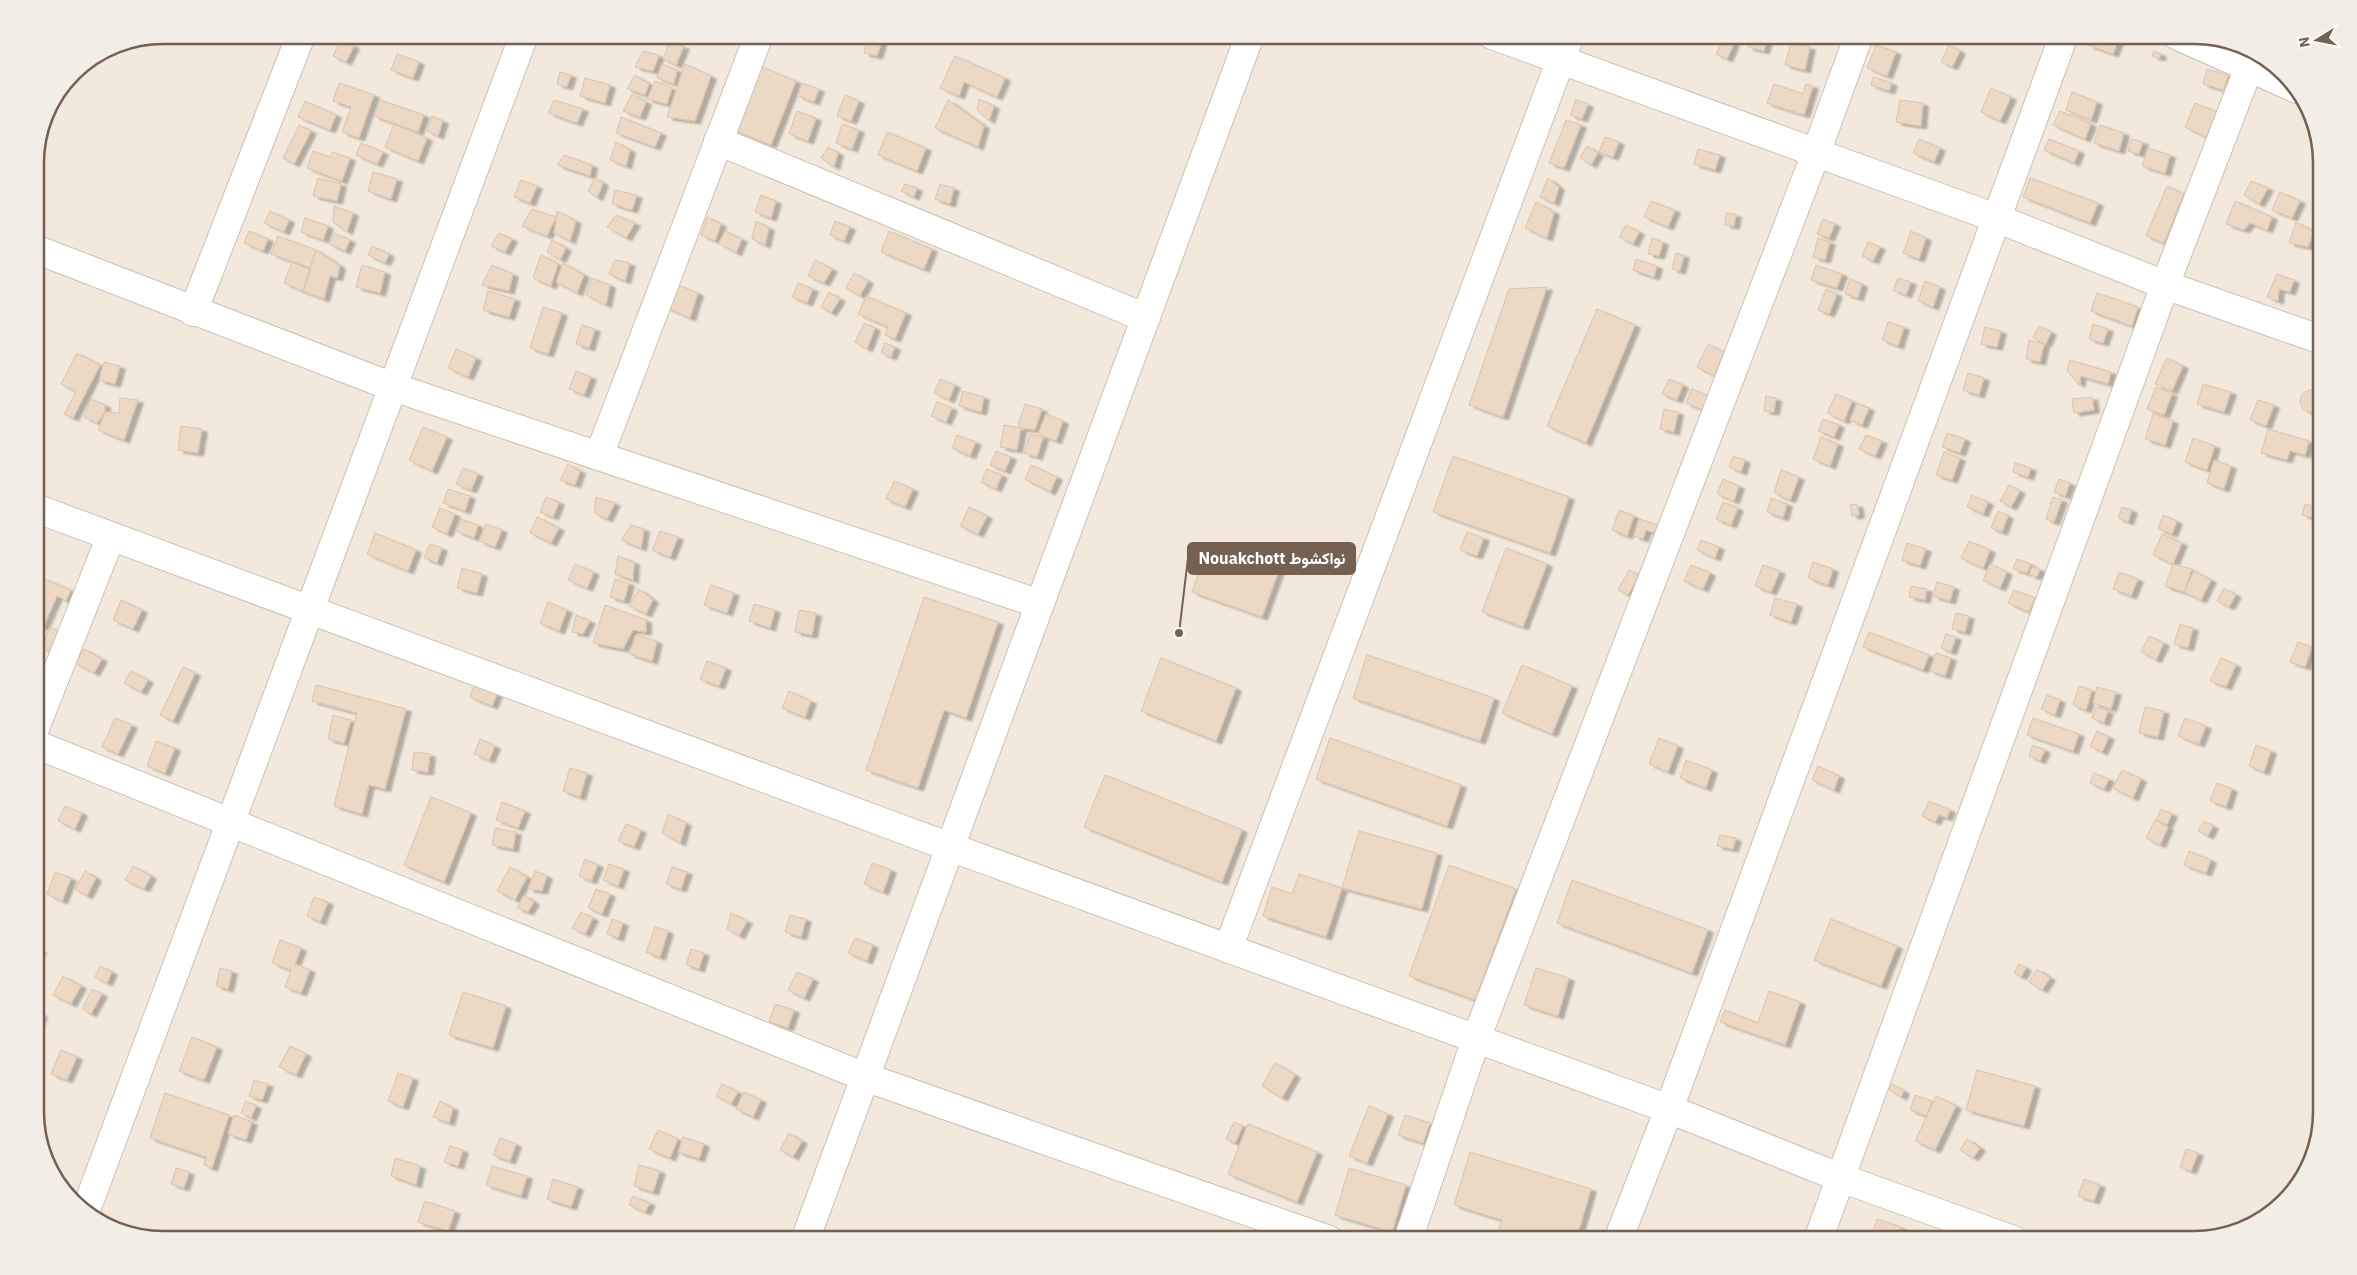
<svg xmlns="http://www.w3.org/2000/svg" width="2357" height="1275" font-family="'IBM Plex Sans',Vazirmatn,sans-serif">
<defs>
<filter id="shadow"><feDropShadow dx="5.5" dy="3" stdDeviation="1" flood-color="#0004"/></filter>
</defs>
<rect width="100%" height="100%" fill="#fbf7ed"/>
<path fill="#f2e9dc" d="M163,35h2031l57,13 50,44 21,62v958l-13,57 -51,54 -63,17h-2032l-57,-13 -49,-43 -22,-63v-967l10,-41 28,-41 41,-27z"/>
<path fill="#ebd8c5" stroke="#dec2aa" filter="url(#shadow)" d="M651,35h20l-8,8z
M1750,35l18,1 -4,15 -16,-4z
M1785,35h20l-2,7z
M2091,35l29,1 -7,18 -25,-9z
M868,36l14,4 -5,16 -13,-3z
M1724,38l10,5 -7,16 -11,-5z
M341,39l13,7 -8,16 -13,-6z
M1791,42l19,5 -5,23 -20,-5z
M669,43l15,3 -8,19 -13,-6z
M1876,45l20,7 -9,24 -20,-8z
M1949,45l11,6 -8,16 -11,-5z
M643,51l16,4 -6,16 -18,-4z
M2154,51l7,3 -1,4 -8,-2z
M397,54l22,8 -6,16 -22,-8z
M955,56l50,22 -8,19 -33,-15 -5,14 -19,-8z
M662,64l15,6 -3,14 -17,-6z
M685,64l26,12 -16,45 -28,-4z
M757,65l39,16 -25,64 -40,-16z
M2207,69l21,6 -4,15 -21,-6z
M560,72l11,3 -4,12 -10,-3z
M635,75l14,9 -4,11 -18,-6z
M1873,77l19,6 -3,8 -18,-6z
M585,78l25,7 -5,18 -25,-7z
M655,81l17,7 -5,16 -20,-5z
M339,83l35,12 -15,43 -17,-6 9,-25 -18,-6z
M802,83l17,6 -5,13 -16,-6z
M1774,84l29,10 3,-10 7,2 -9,29 -37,-12z
M1991,88l20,9 -11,24 -19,-9z
M2072,92l25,10 -6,18 -25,-10z
M632,94l14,8 -6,15 -17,-6z
M845,95l14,6 -8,20 -14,-5z
M979,99l15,7 -5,15 -12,-11z
M380,100l44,15 -6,17 -44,-16z
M554,100l29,9 -6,14 -29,-10z
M948,100l36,26 -6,21 -43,-19z
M1576,100l12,4 -6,15 -12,-4z
M1900,100l23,3 -2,23 -25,-4z
M305,101l31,14 -6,15 -32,-13z
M2195,103l22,9 -11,25 -21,-10z
M797,111l19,7 -8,23 -19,-7z
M2060,111l31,13 -6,15 -32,-14z
M432,116l11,5 -5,15 -11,-5z
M621,117l40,16 -6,14 -39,-14z
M1566,120l15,5 -17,43 -15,-5z
M394,124l33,14 -9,23 -33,-14z
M842,124l17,6 -7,19 -16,-6z
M299,125l12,6 -17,33 -11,-6z
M2100,125l24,8 -5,18 -25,-8z
M887,132l39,16 -9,23 -39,-16z
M1605,137l14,5 -6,15 -14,-5z
M1919,139l21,9 -6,14 -21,-9z
M2049,139l30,12 -5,12 -30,-13z
M2132,139l11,3 -4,12 -11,-3z
M616,142l14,8 -4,16 -16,-6z
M361,143l22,9 -6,12 -21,-9z
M1587,146l11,7 -7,12 -11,-7z
M828,147l10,6 -4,14 -13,-9z
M2148,148l22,7 -5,18 -23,-7z
M1698,149l22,6 -5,15 -21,-6z
M313,151l17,6 3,-5 17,6 -8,23 -35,-13z
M564,155l28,10 -2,11 -33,-11z
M373,172l24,7 -6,20 -23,-8z
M318,178l23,6 -4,17 -24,-5z
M595,178l8,5 -6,15 -9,-7z
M1548,178l11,9 -5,16 -14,-6z
M2030,178l68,25 -8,20 -67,-26z
M521,180l16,6 -7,17 -16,-6z
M2251,181l17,7 -9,16 -15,-9z
M905,184l12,4 -3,9 -13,-6z
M940,184l14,4 -4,16 -15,-5z
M2167,186l17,8 -20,49 -18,-7z
M615,190l22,5 -5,15 -20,-6z
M2280,192l20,9 -8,17 -20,-8z
M761,195l15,6 -5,17 -16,-6z
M1651,201l24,9 -7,17 -24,-10z
M2235,201l37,16 -5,13 -17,-7 -6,7 -18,-6z
M1536,202l18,10 -7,26 -22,-10z
M334,206l19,7 -6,19 -14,-10z
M532,209l24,8 -9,19 -25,-10z
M2322,210v17l-10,-3z
M270,211l19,9 -5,12 -20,-9z
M557,211l19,10 -6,20 -16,-8z
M1726,213l10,1 -2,12 -9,-1z
M616,215l19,8 -9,15 -19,-11z
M707,217l14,7 -6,17 -14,-6z
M305,218l23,8 -5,14 -22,-8z
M1823,219l12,5 -6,14 -12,-4z
M756,221l13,7 -4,17 -13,-6z
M835,221l15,6 -6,14 -14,-6z
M2296,222l18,10 -6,15 -19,-4z
M1626,225l13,7 -6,12 -14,-7z
M249,231l19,8 -5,12 -19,-8z
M725,231l17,8 -6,14 -17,-10z
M889,231l43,18 -8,20 -43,-17z
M1911,231l15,7 -7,21 -16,-6z
M334,233l16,7 -5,11 -16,-7z
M499,233l13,6 -7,13 -14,-6z
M278,236l38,14 -6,18 -39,-14z
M1652,238l11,4 -4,14 -11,-2z
M1818,238l12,4 -5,18 -12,-3z
M552,240l14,8 -6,12 -13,-8z
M1868,242l12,5 -7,14 -11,-5z
M372,246l17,8 -4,9 -17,-8z
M316,250l24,16 -3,12 -7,-2 -6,23 -21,-8z
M1676,253l8,2 -4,16 -8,-2z
M541,255l17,9 -7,22 -18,-8z
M1636,259l21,7 -3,11 -21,-7z
M615,260l15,3 -5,18 -16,-7z
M815,260l17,9 -8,14 -16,-7z
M292,262l19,8 -8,21 -19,-8z
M563,263l21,12 -7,18 -21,-11z
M362,265l23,7 -5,21 -24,-6z
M492,265l21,9 -4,17 -27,-6z
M1816,265l26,9 -5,14 -26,-8z
M854,273l14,8 -8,15 -14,-8z
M2277,274l17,6 -4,12 -11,-3 -1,12 -11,-4z
M592,278l18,7 -4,20 -20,-10z
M1898,278l13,4 -5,13 -13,-5z
M1850,279l12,5 -4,14 -13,-4z
M1925,281l15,6 -7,20 -15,-6z
M673,283l25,10 -8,25 -31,-14z
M798,283l15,6 -6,14 -15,-6z
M1547,287l-44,130 -34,-12 40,-116z
M1826,289l11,5 -8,20 -11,-4z
M488,291l27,8 -6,18 -26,-7z
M829,292l11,7 -9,14 -10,-6z
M2097,293l41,14 -6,19 -41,-15z
M866,296l40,17 -11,26 -10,-4 3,-8 -30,-13z
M543,307l19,6 -14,41 -18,-6z
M1597,309l38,16 -49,118 -39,-17z
M1888,322l16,5 -6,19 -16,-6z
M864,323l11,5 -8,21 -12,-7z
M2093,324l15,5 -5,14 -14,-4z
M582,325l13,4 -6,19 -13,-4z
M2039,326l12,6 -5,12 -13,-6z
M1985,327l16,4 -4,16 -16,-3z
M2029,340l15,4 -4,18 -14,-3z
M885,343l10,4 -4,10 -10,-4z
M1708,344l16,8 -10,24 -17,-9z
M456,349l20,9 -8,19 -20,-9z
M77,353l23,12 -27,53 -9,-4 12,-22 -15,-8z
M2167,358l16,8 -11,25 -17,-7z
M2070,360l41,12 -3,12 -27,-8 -2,9 -12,-14z
M104,362l16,4 -5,18 -16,-4z
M576,371l15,6 -7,18 -15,-6z
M1968,373l16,5 -5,17 -16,-5z
M940,379l15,6 -6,15 -15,-7z
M1669,379l14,6 -6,15 -15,-6z
M2203,384l28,8 -7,20 -27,-8z
M2156,387l16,7 -8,21 -17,-6z
M1692,389l16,7 -5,14 -17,-7z
M2300 401a11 11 0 1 1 22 0a11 11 0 1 1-22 0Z
M963,391l21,6 -3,15 -22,-6z
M1836,394l16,7 -8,20 -17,-8z
M1766,396l10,2 -2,14 -10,-1z
M2092,397l2,13 -20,3 -2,-14z
M120,398l18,2 -14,40 -26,-10 7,-18 14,1z
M91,399l14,6v7l-8,11 -13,-6z
M2258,400l16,5 -8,21 -16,-6z
M937,402l15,6 -6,14 -15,-6z
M1857,403l12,5 -7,17 -12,-5z
M1025,404l17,5 -7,21 -14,-2 -3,-3z
M1664,409l14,3 -4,20 -14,-3z
M1046,414l17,7 -7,20 -18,-7z
M2153,414l20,7 -8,24 -20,-6z
M1823,419l16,6 -5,12 -16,-6z
M1004,425l17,3 -4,22 -17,-3z
M181,426l21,3 -4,24 -20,-3z
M423,427l24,10 -15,34 -23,-11z
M2268,429l41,12 -4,14 -15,-4 -3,9 -26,-7z
M1947,433l18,6 -5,14 -18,-6z
M1030,434l13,3 -6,20 -13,-4z
M957,435l19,7 -6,14 -18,-8z
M1866,435l16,6 -7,15 -16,-7z
M1821,437l17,7 -8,22 -17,-7z
M2193,438l22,8 -8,24 -22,-8z
M996,451l15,6 -6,14 -15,-6z
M1944,452l16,6 -8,22 -16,-5z
M1453,456l116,41 -19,56 -117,-41z
M1733,456l12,4 -4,12 -12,-5z
M2214,460l17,6 -7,23 -17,-6z
M2015,463l16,5 -3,9 -15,-5z
M568,464l12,7 -5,14 -15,-5z
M1031,465l26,12 -7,15 -25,-13z
M463,468l15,6 -7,16 -15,-6z
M987,469l15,6 -6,14 -15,-7z
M1781,470l18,7 -9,23 -16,-7z
M1723,479l16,7 -5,15 -17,-7z
M2059,479l11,4 -5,13 -11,-4z
M894,481l19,8 -8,18 -19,-8z
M2009,485l11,6 -9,16 -11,-6z
M448,489l22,7 -5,15 -22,-8z
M1972,495l16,7 -5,12 -16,-7z
M546,497l13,5 -6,15 -13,-5z
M596,497l19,6 -8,16 -13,-6z
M2053,497l9,3 -8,22 -8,-3z
M1771,498l16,6 -4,14 -16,-6z
M1723,502l15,6 -7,17 -15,-6z
M1857,504l2,11 -7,1 -2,-11z
M2305,504l16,4 -3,11 -16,-4z
M969,507l18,9 -9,18 -18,-8z
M2122,507l10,3 -4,12 -10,-4z
M440,508l15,6 -8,20 -15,-7z
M1619,510l15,6 -7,20 -15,-6z
M1998,511l10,5 -6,16 -11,-4z
M2163,515l14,6 -5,13 -14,-5z
M537,517l22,11 -8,15 -21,-10z
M461,519l17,6 -4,13 -18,-7z
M1639,519l19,6 -2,8 -10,-3 -3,9 -9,-3z
M486,524l16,6 -7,17 -16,-6z
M631,525l13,4 -3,19 -20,-8z
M660,531l18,6 -8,20 -18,-7z
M1467,532l17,6 -7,18 -17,-6z
M375,533l41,17 -8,21 -41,-17z
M2162,534l20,9 -9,21 -20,-9z
M1701,540l18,7 -4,11 -18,-8z
M1969,541l21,9 -7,18 -22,-10z
M1907,543l19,6 -6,17 -18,-6z
M430,544l12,4 -5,15 -13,-5z
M1208,545l71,25 -17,47 -70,-25z
M1506,548l41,16 -24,63 -41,-15z
M618,556l16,6 -1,18 -18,-6z
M2017,559l14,5 -4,9 -14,-4z
M1813,562l20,7 -5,16 -20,-7z
M575,564l19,8 -7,16 -19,-8z
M1990,564l17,8 -7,16 -17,-8z
M2173,564l19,5 -8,23 -19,-6z
M1691,565l19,8 -7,16 -19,-8z
M1763,565l17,6 -9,21 -16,-6z
M2032,567l8,2 -3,8 -8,-2z
M462,568l20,6 -5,19 -20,-5z
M1629,570l10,5 -11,20 -10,-5z
M2194,571l17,9 -10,20 -17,-8z
M2119,572l19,7 -7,17 -18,-7z
M45,579l26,11 -5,11 -9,-5 -14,32 -8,-4v-23z
M615,579l14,4 -5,18 -14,-4z
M1937,582l17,5 -4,14 -17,-5z
M711,585l23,8 -7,20 -23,-8z
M1911,586l16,3 -2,11 -16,-3z
M2224,588l12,7 -7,12 -12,-6z
M639,589l14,11 -7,14 -17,-8z
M2014,590l21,8 -6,14 -21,-9z
M924,597l74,25 -32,96 -22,-8 -26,78 -52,-18z
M1775,598l22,6 -6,18 -21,-7z
M121,600l21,10 -9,19 -20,-9z
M548,602l19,8 -8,21 -19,-8z
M754,604l21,6 -5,18 -21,-7z
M605,605l41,15v12l-13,-2 -10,19 -30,-6z
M799,610l17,3 -4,22 -17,-3z
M1956,613l13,3 -4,16 -13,-3z
M576,615l14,6 -7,13 -11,-2z
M2180,624l13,4 -5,20 -14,-4z
M50,627l13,6 -8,20 -14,-6z
M1869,632l60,23 -6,15 -60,-23z
M1946,634l10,3 -5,15 -10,-4z
M636,635l21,6 -5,20 -23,-7z
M2149,636l15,7 -8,17 -15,-8z
M2298,642l14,5 -7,20 -15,-5z
M84,649l18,10 -8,14 -19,-10z
M1936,653l15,5 -6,18 -15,-5z
M1367,655l127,43 -14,43 -127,-43z
M1161,658l75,30 -20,53 -75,-30z
M2221,658l15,7 -10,22 -16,-6z
M707,661l19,7 -7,18 -19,-7z
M1522,665l50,21 -20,48 -50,-21z
M183,667l12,6 -22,48 -13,-6z
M131,671l17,9 -7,12 -17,-9z
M316,685l90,24 -21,80 -16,-4 -7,29 -28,-8 23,-93 -45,-12z
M474,686l23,8 -5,12 -22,-9z
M2079,686l13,4 -6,20 -13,-5z
M2097,687l19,5 -5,17 -18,-6z
M789,691l22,10 -6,16 -23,-9z
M2047,695l13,5 -5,15 -14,-6z
M2096,707l12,4 -4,12 -12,-5z
M2145,707l19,4 -6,26 -19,-4z
M333,715l18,5 -7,23 -16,-4z
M115,718l17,7 -14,29 -16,-7z
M2033,718l46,16 -6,17 -46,-16z
M2185,718l21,8 -7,18 -21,-8z
M2097,731l12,6 -7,15 -12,-6z
M1330,738l131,47 -14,41 -131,-47z
M1659,738l19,8 -10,26 -19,-8z
M480,739l15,7 -6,14 -15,-6z
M156,741l19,7 -10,25 -18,-7z
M2033,745l12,5 -5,11 -11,-5z
M2256,745l15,6 -7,21 -15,-6z
M414,752l16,2 -2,18 -16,-2z
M1686,760l26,10 -6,18 -26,-10z
M1818,766l21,10 -5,14 -22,-10z
M570,768l17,5 -7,24 -17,-6z
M2122,770l19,9 -8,19 -20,-10z
M2094,773l15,6 -5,10 -14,-6z
M1105,775l137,55 -20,52 -138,-55z
M2217,783l15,6 -6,18 -16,-6z
M431,797l40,16 -27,69 -40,-17z
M1929,801l21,9 -3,8 -8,-3 -4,7 -13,-6z
M502,802l23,9 -7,17 -22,-8z
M65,806l17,7 -7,16 -17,-8z
M2161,809l11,5 -5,11 -11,-5z
M668,814l18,9 -6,20 -18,-10z
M2155,820l13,7 -8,18 -14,-7z
M2204,821l9,5 -5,10 -10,-5z
M626,824l15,6 -7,17 -16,-6z
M495,828l21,4 -3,17 -21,-4z
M1359,831l78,22 -15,56 -80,-21z
M1720,835l16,3 -3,11 -16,-3z
M2189,851l22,9 -5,13 -22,-8z
M585,859l13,6 -7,16 -12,-5z
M872,863l19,7 -8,22 -19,-8z
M609,864l15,5 -6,17 -15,-6z
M1449,865l67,24 -41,111 -66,-24z
M133,866l18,10 -7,13 -19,-9z
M510,867l17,10 -12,23 -18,-9z
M672,867l15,5 -6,17 -15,-5z
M85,871l11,7 -9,18 -12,-7z
M535,871l12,5 -5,15 -14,-2z
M55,872l16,6 -9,23 -15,-7z
M1299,874l43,14 -16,49 -63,-21 9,-29 20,7z
M1572,880l136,50 -16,43 -135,-50z
M596,889l14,5 -8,20 -14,-6z
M524,895l10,7 -6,10 -11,-4z
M314,897l14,5 -8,20 -13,-6z
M581,912l12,6 -8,16 -13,-6z
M731,913l16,8 -8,15 -12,-7z
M790,915l16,4 -5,18 -16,-5z
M612,919l11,4 -5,15 -11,-4z
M1831,919l66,27 -16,40 -67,-26z
M655,927l13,4 -8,26 -14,-5z
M855,938l18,7 -6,16 -19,-8z
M280,940l21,8 -6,16 15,6 -9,23 -16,-6 6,-17 -19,-7z
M35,947l6,3 -6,11z
M691,949l13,4 -5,16 -13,-4z
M2019,964l7,4 -5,9 -7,-4z
M100,966l12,6 -5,11 -12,-6z
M220,968l12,3 -4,18 -12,-3z
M1536,968l33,10 -11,38 -34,-11z
M2037,969l13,9 -8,12 -13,-8z
M797,972l16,7 -9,19 -16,-8z
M63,976l18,10 -10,18 -18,-9z
M92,989l10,5 -11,20 -9,-5z
M1769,991l31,11 -15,43 -65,-23 5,-12 33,13z
M463,992l43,14 -13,42 -44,-13z
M775,1004l19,6 -6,18 -19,-6z
M35,1012l7,2 -7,20z
M192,1037l25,10 -13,33 -25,-9z
M290,1046l16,8 -10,21 -17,-8z
M61,1050l16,7 -10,23 -16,-6z
M1275,1063l20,12 -13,23 -20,-12z
M1977,1070l58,16 -11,40 -58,-16z
M398,1073l15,5 -10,29 -15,-6z
M254,1080l14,4 -6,16 -13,-4z
M722,1084l16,8 -7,12 -15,-8z
M1892,1084l12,7 -3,6 -12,-7z
M744,1092l17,8 -8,17 -17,-8z
M165,1093l64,22 -17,53 -8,-3 2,-8 -56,-19z
M1915,1095l17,6 -5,15 -17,-6z
M1936,1096l20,10 -21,44 -20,-9z
M246,1101l10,5 -5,12 -10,-5z
M440,1101l13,7 -4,15 -16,-6z
M1369,1106l19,8 -21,49 -18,-7z
M234,1115l18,7 -6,18 -18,-6z
M1405,1115l25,8 -7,20 -25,-8z
M1234,1122l9,4 -8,17 -9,-4z
M1248,1124l69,28 -20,50 -69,-28z
M658,1130l20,9 -8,19 -21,-9z
M789,1133l13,8 -9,16 -13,-7z
M683,1137l21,7 -5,15 -21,-7z
M500,1138l16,6 -6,17 -17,-6z
M1967,1139l13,9 -7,10 -13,-8z
M450,1146l13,4 -5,16 -14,-4z
M2186,1149l12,4 -7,18 -11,-4z
M1470,1152l121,37 -15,51h-81l7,-20 -48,-15z
M395,1158l25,8 -4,19 -25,-9z
M639,1165l21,6 -7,21 -19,-6z
M492,1166l35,10 -6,20 -35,-11z
M176,1168l13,4 -5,16 -13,-4z
M1349,1168l57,17 -14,47 -57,-17z
M553,1179l25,8 -7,20 -24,-8z
M2084,1179l16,6 -6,16 -16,-5z
M633,1196l17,7 -5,9 -16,-7z
M425,1201l30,10 -7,20 -30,-9z
M1877,1219l24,8 -4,13 -25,-7z
M133,1229l17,5 -1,3 -17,-4z
M740,1233l16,7h-19z"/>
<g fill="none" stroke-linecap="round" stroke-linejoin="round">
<defs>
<path id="minor" d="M1492,35l504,183 169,67 157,55
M2176,35l121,54
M718,141l428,177
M35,249l358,138 647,217
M193,312l108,-277
M599,456l160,-421
M35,508l915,339 719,262 172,69 172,62
M35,728l76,-192
M35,744l830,333 464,163
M1228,949l342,-914
M86,1210l438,-1175
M805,1240l445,-1205
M1408,1240l68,-201 340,-886 43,-118
M1618,1240l51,-131 395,-1074
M1818,1240l347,-955 90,-233"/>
</defs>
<use href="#minor" stroke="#ccc0b3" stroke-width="30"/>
<use href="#minor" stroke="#fff" stroke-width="28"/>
</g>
<path d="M0 0H2357V1275H0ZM163 44H2194A119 119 0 0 1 2313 163V1112A119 119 0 0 1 2194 1231H163A119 119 0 0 1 44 1112V163A119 119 0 0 1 163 44Z" fill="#f2eee6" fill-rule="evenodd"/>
<path fill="none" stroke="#746152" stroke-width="2.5" d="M163 44H2194A119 119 0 0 1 2313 163V1112A119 119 0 0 1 2194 1231H163A119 119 0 0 1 44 1112V163A119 119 0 0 1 163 44Z"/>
<path fill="none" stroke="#746152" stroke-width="2" d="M1179 633L1188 558"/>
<circle fill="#746152" stroke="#fdfaf3" stroke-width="2" cx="1179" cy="633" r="5"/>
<rect fill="#746152" stroke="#746152" stroke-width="2" x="1188" y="543" width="167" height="31" rx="5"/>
<g font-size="16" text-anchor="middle" font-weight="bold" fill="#fff">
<text x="1272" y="564">Nouakchott نواكشوط</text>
</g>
<g transform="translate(2317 40) rotate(260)" stroke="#fdfaf3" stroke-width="4" paint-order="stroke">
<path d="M0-4L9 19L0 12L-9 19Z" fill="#746152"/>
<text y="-8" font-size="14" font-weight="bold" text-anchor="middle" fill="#746152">N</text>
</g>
</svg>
